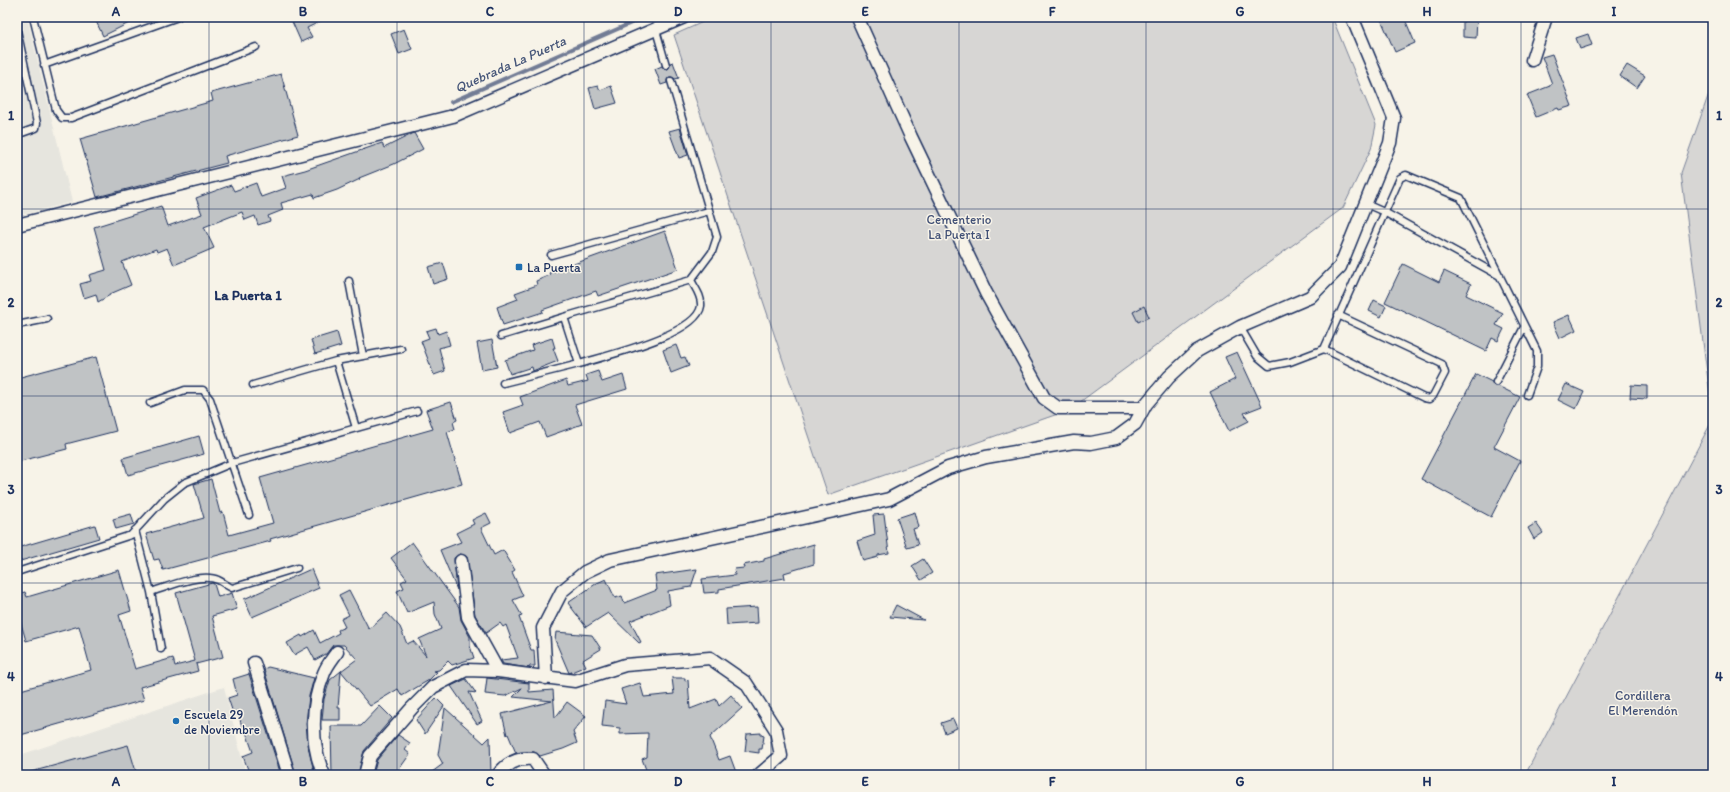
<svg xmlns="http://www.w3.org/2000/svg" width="1730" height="792" font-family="Itim,sans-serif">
<rect width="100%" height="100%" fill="#f7f3e8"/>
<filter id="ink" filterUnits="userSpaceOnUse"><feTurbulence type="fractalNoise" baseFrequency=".025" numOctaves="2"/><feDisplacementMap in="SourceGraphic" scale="8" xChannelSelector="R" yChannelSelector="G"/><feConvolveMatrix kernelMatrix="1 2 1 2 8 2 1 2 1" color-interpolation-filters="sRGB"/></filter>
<g filter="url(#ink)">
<path fill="#e6e5de" d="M17,17h10l45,185 -55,14z
M224,687l22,88h-229v-19z"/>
<path fill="#d7d6d4" stroke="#798299" d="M714,17h618l44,108 -5,24 -28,59 -274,202 -241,85 -154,-460z
M1713,82v693h-188l188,-356 -32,-246z"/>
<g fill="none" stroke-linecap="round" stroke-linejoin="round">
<path stroke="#727c95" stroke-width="4" d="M451,102l194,-85"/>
</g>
<path fill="#c0c3c5" stroke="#1b2f5e" d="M94,17h47l-38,19z
M290,17h39l-22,11 5,9 -11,5z
M1380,17h24l11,26 -20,9z
M1463,17h14l-1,21 -13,-1z
M404,29l8,20 -13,5 -8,-20z
M1588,34l4,11 -12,4 -4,-11z
M1552,54l20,52 -13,4 -1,-2 -22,9 -9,-22 23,-9v-1l2,-1 -10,-27z
M673,62l6,16 -4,1 -3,-2h-3l-2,3v3l-6,2 -6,-16 7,-3 3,3h3l2,-3v-3z
M1627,65l18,11 -8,12 -17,-12z
M281,74l17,61 -73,21 2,7 -130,34 -17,-58 133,-38 -2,-8z
M598,86l2,4 11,-4 6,17 -22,6 -6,-21z
M680,128l8,27 -9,3 -10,-27z
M414,133l9,16 -29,15 -35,14 1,1 -23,11 -23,8 -1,-4 -32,9 2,7 -15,6 2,5 -12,4 -3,-9 -10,4 -3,-8 -38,15 10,21 -40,17 -7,-17 -10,4 -1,-3 -34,13 9,23 -21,9v1l-12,7 -2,-8 -12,4 -4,-14 11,-3 -2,-6 17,-5 -12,-43 67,-21 7,20 34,-12 -6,-16 35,-13 3,6 22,-8 5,14 25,-9 -4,-12 23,-6 77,-27 2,5z
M665,231l13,38 -80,27 -2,-5 -54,19 1,2 -40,13 -6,-18 21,-8 -3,-6 22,-8 -1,-4 14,-6 -1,-2z
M443,263l5,16 -15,5 -5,-17z
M1403,264l36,18 5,-11 27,13 -5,11 37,18 -7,12 8,4 -6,12 -6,-3 -6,13 -101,-49z
M1374,300l12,6 -5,11 -12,-6z
M1144,306l5,11 -11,5 -5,-10z
M1569,315l7,15 -16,8 -7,-16z
M436,328l2,6 8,-3 4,14 -11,3 6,23 -11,4 -13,-34 8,-3 -3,-7z
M337,332l4,14 -26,8 -4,-14z
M552,338l3,10h-2l5,13 -23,9 -2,1 -1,-4 -22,7 -5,-14 28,-10 -2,-5z
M492,340l5,27 -15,3 -5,-27z
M676,345l5,13 4,-1 4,9 -18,7 -8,-23z
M1237,352l25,54 -18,7 5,8 -20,10 -19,-39 25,-13 -10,-22z
M96,357l20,74 -50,13 1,5 -50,13v-84z
M598,371l4,11 21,-7 4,14 -52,16 7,19 -36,13 -6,-15 -30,11 -7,-21 20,-7 -3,-8 46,-17 2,6 20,-5 -2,-6z
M1476,374l16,8 2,4h4l22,11 -26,50 26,14 -29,56 -70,-38z
M1566,384l18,8 -8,17 -18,-9z
M1631,385l16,1v13l-17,-1z
M451,402l6,18 -4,2 2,7 -8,3 15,52 -192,55 1,2 -108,29 -4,-11 -5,1 -8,-26 58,-16 -10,-34 17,-5 9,34 3,-1 6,23 44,-12 -13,-45 173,-49 -7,-19z
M199,436l5,18 -76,21 -5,-17z
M915,512l4,15 -6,2 5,16 -11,3 -10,-30z
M486,513l5,10 -10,5 13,27 9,-5 12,20 -3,2 11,24 -10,4 9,16 -3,1 12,33h3l1,16h-6v2l-26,-4 -2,-4 17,-2 -12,-33 -3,2 -3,-4 -14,10 -11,-18 -8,-58 -7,-3 -6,4 3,32 -17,-40 21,-8 -5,-9 18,-9 -2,-4z
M131,514l3,10 -18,5 -3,-10z
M884,514l5,39 -11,2v2l-15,4 -6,-20 18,-6 -2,-20z
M1536,523l7,10 -9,6 -6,-11z
M95,525l4,13 -82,24v-14z
M412,542l47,65 2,13 9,17v9l4,12 -22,7 -4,-4 -9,9 -5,1 3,1 -8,8 -27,16 -4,-7 -28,17 -29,-35 16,-12 -13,-14h-11l-7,9 -11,6 -7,-13 -14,8 -7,-12 14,-8 1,2 12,-7 6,13 19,-10 -1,-3 7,-3 -4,-8 8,-4 -10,-20 10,-5 20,39 18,-16 13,14 7,17 6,-3 13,15 -7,-17 22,-10 -6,-15 -1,-12 -27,11 -10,-22 7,-3 -3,-6 6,-3 -16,-21z
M814,544v20l-30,9 1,5 -66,11v3l-15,1 -2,-14 33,-4 -1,-6 10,-1 -1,-3 21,-4v-2z
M923,559l9,14 -11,7 -9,-14z
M311,569l8,19 -67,29 -8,-18z
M697,569l-6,18 -23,4 2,14 -40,16 11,21 -2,1 -31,-30 -22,14 -18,-24 29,-20 9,-4 9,19 7,-2 2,7 33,-13 -2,-15z
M119,570l12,41 -12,4 16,54 38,-11 2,8 20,-5 -19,-68 36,-10 2,1 4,13 14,-4 5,16 -25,7 11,41 -27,7 2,7 -58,16 4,13 -127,36v-45l74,-21 -12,-44 -53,15 -9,-32v-15l8,-2 2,5z
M896,605l28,15h-1l-33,-3z
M757,607l1,16 -31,2 -1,-16z
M556,632l36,3 9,14 -18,11 3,6 -17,7 -14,-33z
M268,667l46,11 -5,18 -3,28 3,27 6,24h-19l-32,-106z
M341,671l-3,37h2v12h-18l2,-21 6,-19z
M249,674l32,101h-31l-7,-19 10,-4 -7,-20h-2l-6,-18 -4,2 -6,-18 9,-3 -4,-16z
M487,678l42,5v9l24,-2 2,28 12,-16 19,14 -13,16 4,11 -14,6 -23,7 -6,-4 -18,1 -8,-19 -1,1 -5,-21 50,-13 -39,-4 9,-9 -17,8 -20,-2z
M672,678h13v3l3,-1 2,29 26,-10 3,7 12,-11 11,13 -32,29 9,23 11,-4 7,19h-89l-6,-16 5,-2 1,-24 -28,1v-6l-18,-2 3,-25 21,3 -5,-15 19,-6 4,14 30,-3z
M466,679l10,14 -7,-1 13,29 -5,3 -26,-38z
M436,698l8,8 -19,28 -9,-14z
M380,706l12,12 -28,33 -6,24h-26l-1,-49h30z
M445,708l39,35 6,-6 1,38h-63l15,-11 -5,-9z
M953,719l4,9 -12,5 -4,-10z
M761,733v2l3,1 -2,13h-3v4l-14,-2 2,-17z
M398,735l12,8 -5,7 5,4 -15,21h-22l4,-15z
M128,745l9,30h-105l-1,-3z"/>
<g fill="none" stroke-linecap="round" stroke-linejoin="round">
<defs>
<path id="lane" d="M33,17l23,93 6,8h9l185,-71
M17,30l20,93 -1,5 -14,5
M656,30l10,35
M44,65l134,-48
M671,81l46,156 -5,15 -21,28 -127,37 15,47c25,-8 118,-29 122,-58 1,-10 -6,-18 -10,-26
M1366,204l18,8 116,64
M551,255l158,-44
M349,281l14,75
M17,325l30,-6
M1240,327l17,29 12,10 21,-4 34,-13 76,-171 6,-3 55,23 76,153v16l-10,28
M501,336l63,-19
M1324,349l100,49 5,1 4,-3 12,-23 -3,-9 -104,-49
M336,361l65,-12
M1496,382l28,-55
M503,383l76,-19
M253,385l83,-24 20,67
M150,403l35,-13h18l7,9 39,116
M135,530l16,62 10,57
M17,572l114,-37 33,-36 20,-16 48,-20 185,-52
M151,592c16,-5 51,-20 67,-12 5,2 9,6 14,8l65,-20"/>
<path id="street" d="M857,17l54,120 75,156 58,105 14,10h86
M1532,60l14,-43
M17,225l436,-109 231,-99
M461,561l7,56 30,54
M254,663l35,112
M546,678l-3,-50 19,-37 23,-19 25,-12 279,-61 59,-31 38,-11 88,-15 17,1 25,-5 19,-14 11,-20 23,-27 28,-26 43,-24 70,-30 30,-30 50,-124 4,-25 -42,-101
M324,775c-14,-31 -13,-71 0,-102 3,-8 9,-15 13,-21
M365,775l5,-19 42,-48 21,-21 33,-17 32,1 77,10 50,-16 85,-7 36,25 30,47 5,26 -22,19
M498,775c9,-12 20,-18 35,-16l11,16"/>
</defs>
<use href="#lane" stroke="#1b2f5e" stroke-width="9"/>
<use href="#street" stroke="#1b2f5e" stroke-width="15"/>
<use href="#lane" stroke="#f7f3e8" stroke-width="6"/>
<use href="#street" stroke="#f7f3e8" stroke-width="12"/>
</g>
</g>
<path fill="none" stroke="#1b2f5e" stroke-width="1" stroke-opacity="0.55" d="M209,17v758M397,17v758M584,17v758M771,17v758M959,17v758M1146,17v758M1333,17v758M1521,17v758M17,209h1696M17,396h1696M17,583h1696"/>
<g fill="#1f6fb2" stroke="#f7f3e8" stroke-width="1.5">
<rect x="515" y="263" width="8" height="8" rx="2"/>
<circle cx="176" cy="721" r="4"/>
</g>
<g text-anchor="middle" stroke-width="3" stroke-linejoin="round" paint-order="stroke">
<g font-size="13" fill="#415076" stroke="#f7f3e8">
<text x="959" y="224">Cementerio<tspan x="959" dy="15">La Puerta I</tspan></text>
<text x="1643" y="700">Cordillera<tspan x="1643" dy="15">El Merendón</tspan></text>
</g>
<g font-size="13" fill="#1b2f5e" stroke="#f7f3e8" text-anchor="start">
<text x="527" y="272">La Puerta</text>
<text x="184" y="719">Escuela 29<tspan x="184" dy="15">de Noviembre</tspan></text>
</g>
<g font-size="14" font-style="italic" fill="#465679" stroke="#f7f3e8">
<text transform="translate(510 64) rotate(-24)" y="5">Quebrada La Puerta</text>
</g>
<g font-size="14" font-weight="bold" fill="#1b2f5e" stroke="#f7f3e8">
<text x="248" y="300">La Puerta 1</text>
</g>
</g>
<rect width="1730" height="792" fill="none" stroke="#f7f3e8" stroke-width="44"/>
<rect x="22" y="22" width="1686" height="748" fill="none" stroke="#1b2f5e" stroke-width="1.5"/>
<g font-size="13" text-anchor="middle" font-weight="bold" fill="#1b2f5e">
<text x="116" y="16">A</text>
<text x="303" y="16">B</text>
<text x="490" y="16">C</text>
<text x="678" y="16">D</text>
<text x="865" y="16">E</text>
<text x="1052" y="16">F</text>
<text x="1240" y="16">G</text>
<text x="1427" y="16">H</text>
<text x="1614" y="16">I</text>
<text x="11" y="120">1</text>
<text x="1719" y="120">1</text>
<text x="11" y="307">2</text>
<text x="1719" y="307">2</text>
<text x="11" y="494">3</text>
<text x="1719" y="494">3</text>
<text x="11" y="681">4</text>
<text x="1719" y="681">4</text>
<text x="116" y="786">A</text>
<text x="303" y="786">B</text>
<text x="490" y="786">C</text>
<text x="678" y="786">D</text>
<text x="865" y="786">E</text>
<text x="1052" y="786">F</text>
<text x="1240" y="786">G</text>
<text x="1427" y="786">H</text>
<text x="1614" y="786">I</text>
</g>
</svg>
